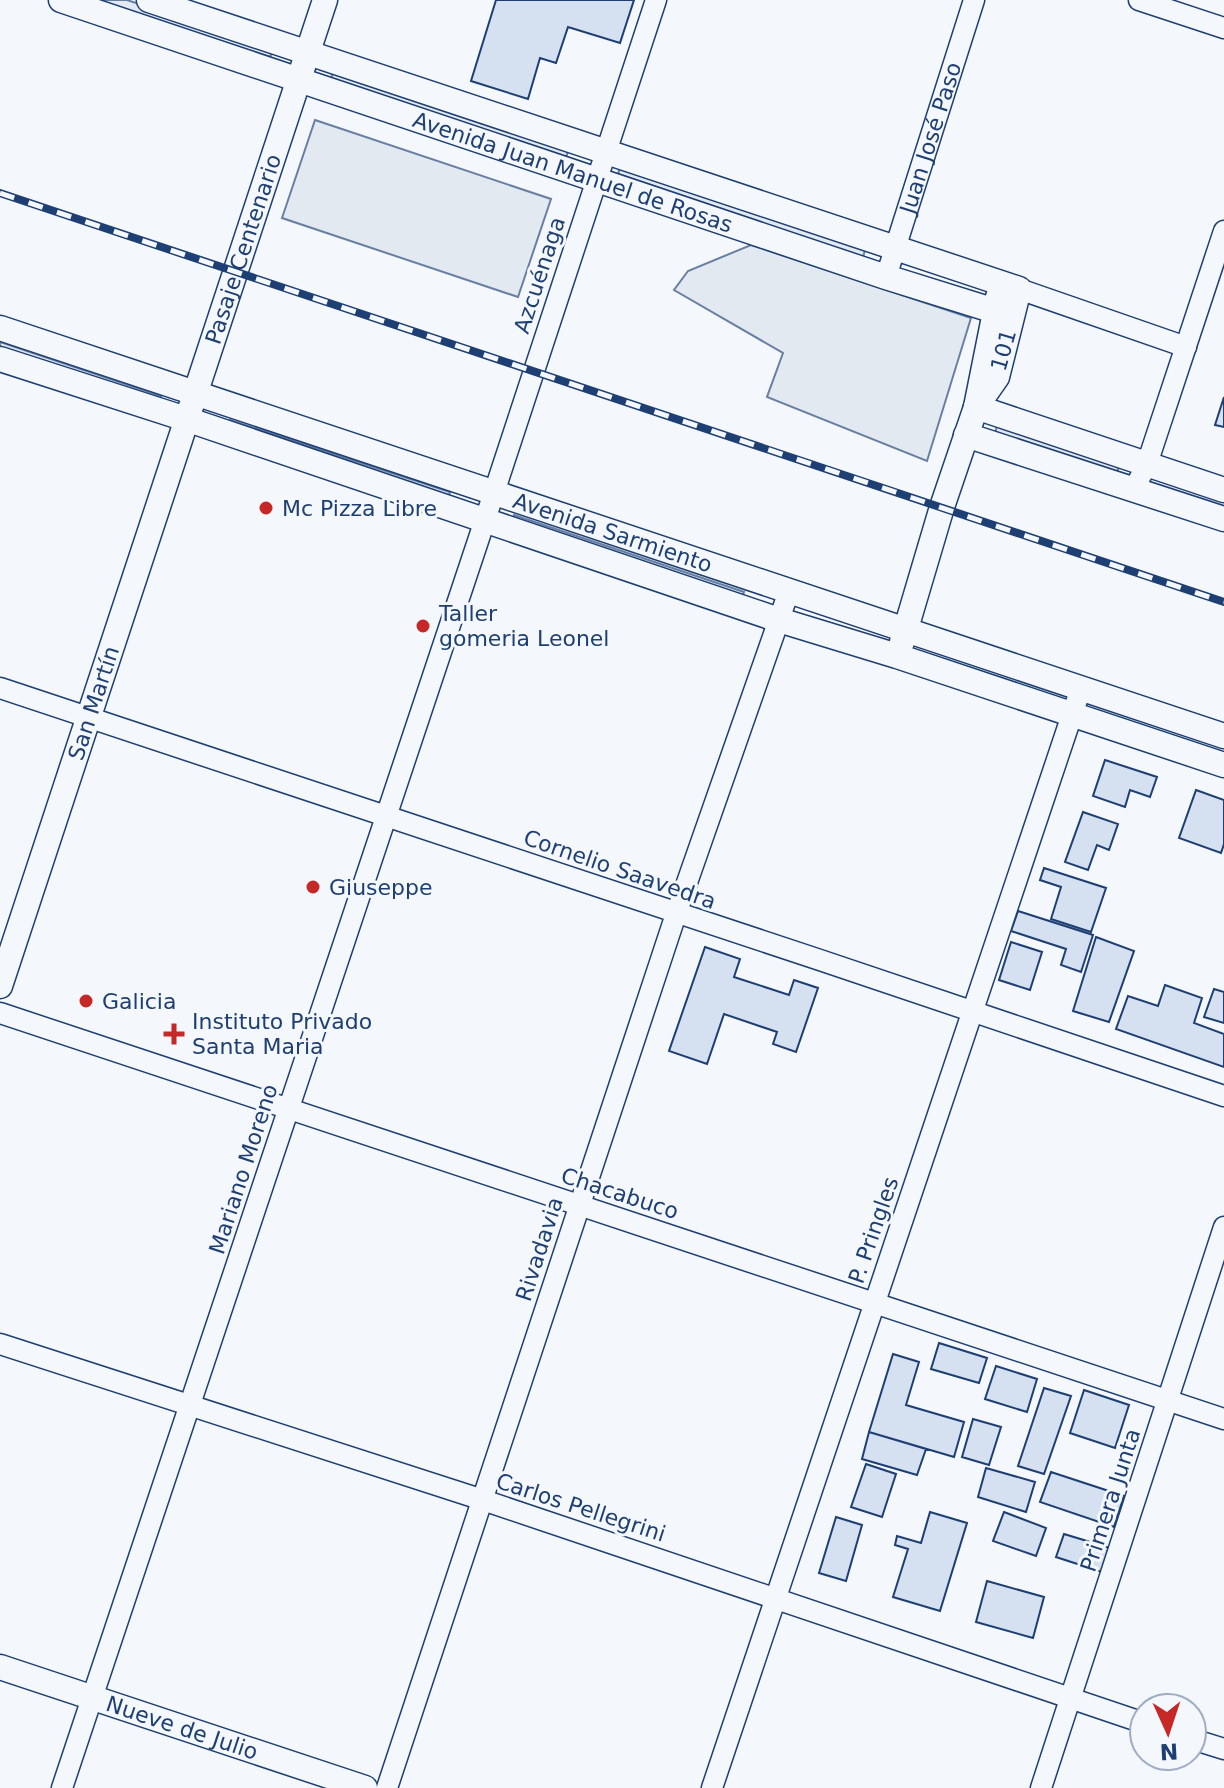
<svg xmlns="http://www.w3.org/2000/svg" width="1224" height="1788" font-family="'DejaVu Sans',sans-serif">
<rect width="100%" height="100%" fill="#f4f7fb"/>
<path fill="#e3e9f0" stroke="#687fa3" stroke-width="2" d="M96,0h31l147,48 -4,9z
M333,71l236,78 -3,8 -235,-78z
M315,120l236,79 -33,98 -236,-79z
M621,164l245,83 -3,10 -245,-83z
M751,245l220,73 -44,143 -160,-64 16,-44 -109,-63 14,-19z
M0,342l161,54 -3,8 -158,-52z
M230,420l220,72 -2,7 -221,-72z
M997,426l122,41 -3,7 -121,-41z
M514,515l230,77 -2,6 -230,-77z"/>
<path fill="#d5e0f0" stroke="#1d3f73" stroke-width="2" d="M496,0h138l-14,43 -52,-16 -12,36 -16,-5 -12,41 -57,-18z
M1224,397v30l-9,-2z
M1105,760l52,17 -7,20 -20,-7 -5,17 -32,-11z
M1196,790l28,10v44l-3,9 -42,-15z
M1083,812l35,12 -9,26 -12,-5 -9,25 -23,-8z
M1044,868l62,20 -15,44 -40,-13 10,-32 -21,-7z
M1018,911l75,24 -12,37 -20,-7 5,-16 -55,-18z
M1096,937l38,14 -25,71 -36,-11z
M1011,942l31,10 -12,38 -31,-10z
M705,947l35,12 -6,18 55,18 5,-15 24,8 -22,64 -23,-8 4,-12 -53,-18 -17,50 -38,-13z
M1165,985l37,13 -8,25 30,11v33l-108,-38 12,-33 30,10z
M1214,989l10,3v31l-20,-6z
M939,1343l48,15 -8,25 -48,-14z
M893,1354l26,8 -13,43 58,17 -10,35 -85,-25z
M996,1366l41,13 -10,33 -42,-13z
M1044,1388l27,8 -27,78 -26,-8z
M1084,1390l45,15 -14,43 -45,-15z
M973,1419l28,8 -12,38 -27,-8z
M869,1432l57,17 -9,26 -55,-16z
M866,1464l30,10 -14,43 -31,-10z
M986,1468l49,14 -9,30 -48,-15z
M1051,1472l73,24 -10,31 -74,-25z
M930,1512l37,11 -27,88 -47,-14 15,-48 -13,-4 2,-9 24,7z
M1004,1512l42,16 -10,28 -43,-15z
M836,1517l26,8 -16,56 -27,-8z
M1064,1534l46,14 -8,24 -46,-15z
M987,1581l57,16 -11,41 -57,-16z"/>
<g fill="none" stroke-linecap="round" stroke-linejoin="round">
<defs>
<g id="minor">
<path d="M1139,0l85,28"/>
<path id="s1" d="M886,277l88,-277"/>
<path d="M1019,289l167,58"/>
<path d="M1134,489l13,-25 77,-233"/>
<path d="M0,688c408,137 817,269 1224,408"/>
<path d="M0,1013l1224,406"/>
<path d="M0,1344l483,156 661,223"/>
<path d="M1192,1739l32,10"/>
<path d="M62,1788l423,-1268 171,-520"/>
<path d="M387,1788l289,-874 113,-323"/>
<path d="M712,1788l369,-1100"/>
<path d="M1041,1788l183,-561"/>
</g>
<g id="major">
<path id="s2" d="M61,0l825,277 109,34"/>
<path d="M149,0l870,289 -22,88 -21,30"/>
<path id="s3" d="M0,328l1224,408"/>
<path d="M0,359l186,60 593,201 118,36 327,109"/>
<path d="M976,407l248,83"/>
<path d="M966,435l258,84"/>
<path d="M902,642l40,-135 34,-100 22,-110"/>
<path id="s4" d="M0,986l325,-986"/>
<path id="s5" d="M0,1667l365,121"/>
</g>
</defs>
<use href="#minor" stroke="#1d3f73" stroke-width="23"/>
<use href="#major" stroke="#1d3f73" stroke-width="27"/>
<use href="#minor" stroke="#f4f7fb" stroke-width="20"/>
<use href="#major" stroke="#f4f7fb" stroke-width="24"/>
<defs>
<path id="rail" d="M0,193l1224,409"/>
</defs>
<use href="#rail" stroke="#1d3f73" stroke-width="8"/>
<use href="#rail" stroke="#f4f7fb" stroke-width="5" stroke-dasharray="15" stroke-linecap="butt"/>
</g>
<g fill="#c62828" stroke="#f4f7fb" stroke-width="3">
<circle cx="266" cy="508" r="8"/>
<circle cx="423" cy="626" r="8"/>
<circle cx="313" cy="887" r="8"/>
<circle cx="86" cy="1001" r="8"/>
<path d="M170 1022h8v8h8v8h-8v8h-8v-8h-8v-8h8z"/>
</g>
<g text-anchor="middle" stroke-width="6" stroke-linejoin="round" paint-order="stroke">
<g font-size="22" fill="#1d3f73" stroke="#f4f7fb">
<text dy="8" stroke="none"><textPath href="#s1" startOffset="146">Juan José Paso</textPath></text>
<text dy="8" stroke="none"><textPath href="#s2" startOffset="540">Avenida Juan Manuel de Rosas</textPath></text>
<text dy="8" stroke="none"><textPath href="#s4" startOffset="776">Pasaje Centenario</textPath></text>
<text transform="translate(539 275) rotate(-72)" y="8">Azcuénaga</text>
<text transform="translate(1003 350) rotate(-74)" y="8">101</text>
<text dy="8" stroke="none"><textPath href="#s3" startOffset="646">Avenida Sarmiento</textPath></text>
<text dy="8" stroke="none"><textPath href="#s4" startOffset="298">San Martín</textPath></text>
<text transform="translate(620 869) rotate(19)" y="8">Cornelio Saavedra</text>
<text transform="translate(243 1169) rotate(-72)" y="8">Mariano Moreno</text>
<text transform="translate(620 1193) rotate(18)" y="8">Chacabuco</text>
<text transform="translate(873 1230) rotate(-71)" y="8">P. Pringles</text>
<text transform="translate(539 1249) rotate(-72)" y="8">Rivadavia</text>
<text transform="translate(1110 1500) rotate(-72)" y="8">Primera Junta</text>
<text transform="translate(581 1507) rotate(18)" y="8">Carlos Pellegrini</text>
<text dy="8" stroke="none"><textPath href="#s5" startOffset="192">Nueve de Julio</textPath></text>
</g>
<g font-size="22" fill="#1d3f73" stroke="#f4f7fb" text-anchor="start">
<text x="282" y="516">Mc Pizza Libre</text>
<text x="439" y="621">Taller<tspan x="439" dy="25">gomeria Leonel</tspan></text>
<text x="329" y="895">Giuseppe</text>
<text x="102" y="1009">Galicia</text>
<text x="192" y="1029">Instituto Privado<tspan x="192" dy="25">Santa Maria</tspan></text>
</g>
</g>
<g transform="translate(1168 1732) rotate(177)"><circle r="38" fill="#f4f7fb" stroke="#9eadc5" stroke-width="2"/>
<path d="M0-6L14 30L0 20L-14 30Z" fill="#c62828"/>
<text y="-12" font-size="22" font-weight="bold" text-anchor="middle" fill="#1d3f73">N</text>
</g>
</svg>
